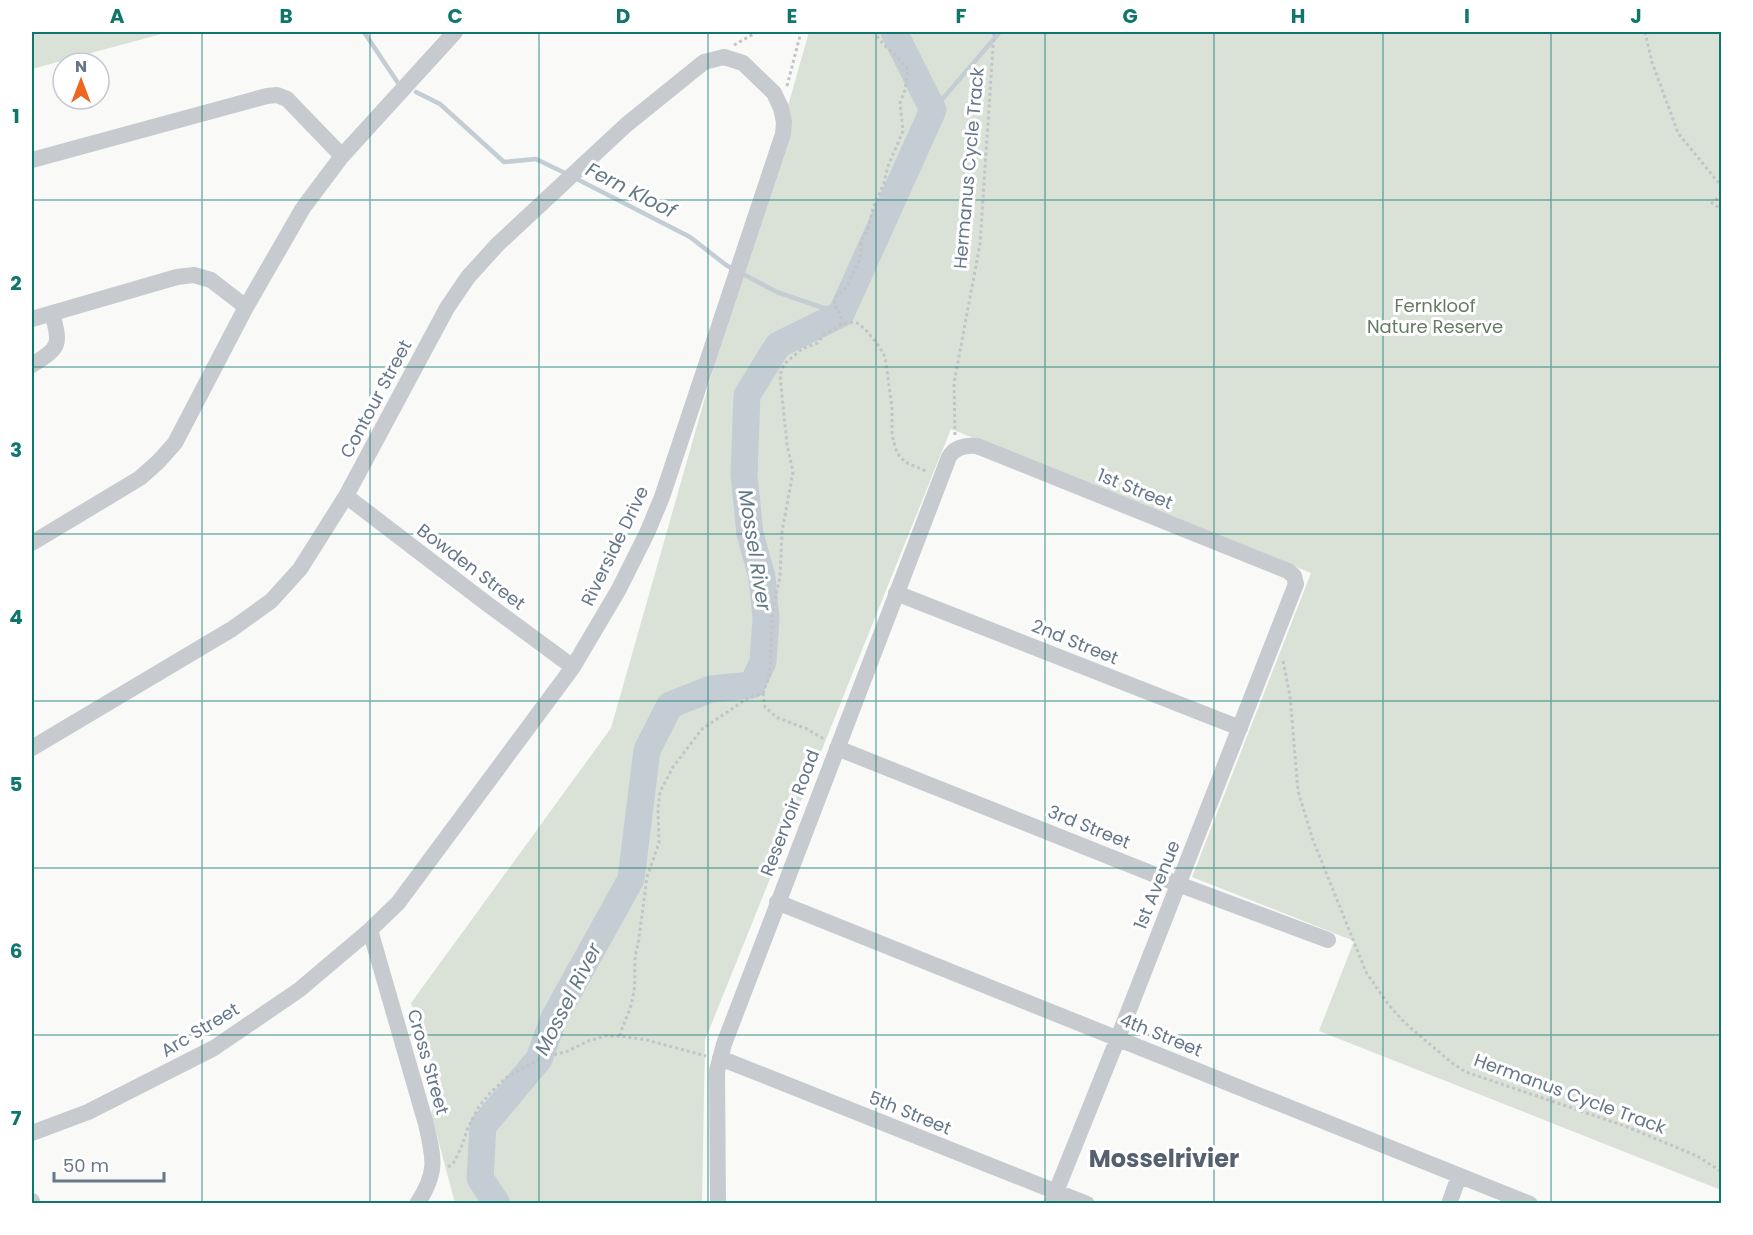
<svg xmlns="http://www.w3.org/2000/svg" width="1753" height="1235" font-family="Poppins,sans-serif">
<rect width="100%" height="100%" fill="#f9f9f7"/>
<path fill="#dae2d8" d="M32,32h137l-137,37z
M809,32h912v1158l-402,-159 35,-90 -162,-64 119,-304 -360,-144 -246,611 -3,163h-247l-24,-90 11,-18 -31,-92 200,-275z"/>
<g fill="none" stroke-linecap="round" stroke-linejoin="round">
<path stroke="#c4cdd4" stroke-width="4.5" d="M364,32l34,51
M416,92l24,12 64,58 32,-3 31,15
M933,110l67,-78
M575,178l115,59 36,28 7,4
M741,273l36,19 64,22"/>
<path stroke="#c4cdd4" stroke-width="27" d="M497,1204l-17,-26 3,-52 56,-67 15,-41 77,-139 16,-129 23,-45 41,-16 41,-4 11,-23 3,-44 -4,-41 -12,-43 -6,-59 3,-80 31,-50 63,-31 92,-204 -39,-78"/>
<path stroke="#c2c4c7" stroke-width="3" stroke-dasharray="3 3" stroke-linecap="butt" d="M1645,32l7,30 26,71 44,54
M734,45l23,-13
M787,86l14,-54
M1722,194l-10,9 10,7
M841,325v-11l-7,-9 1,-7 10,-9 15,-30 2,-20 6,-9 5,-22 11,-25 4,-17 15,-35 -3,-28 5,-13 3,-20c-9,-13 -29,-27 -33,-38
M955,435l-1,-52 26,-139 14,-212
M1283,661l7,35 8,95 15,49 53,132 22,32 17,19 47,40 14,9 159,54 72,30 25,16
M763,693l2,14 11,10 31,12 17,10
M620,1036c3,-14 11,-25 13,-40 4,-17 -1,-34 5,-51l9,-68 12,-34 -1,-34 2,-17 13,-25 29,-38 46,-31 15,-5 7,-20 2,-58 8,-38 2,-45 11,-60 -6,-28 -6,-58 -1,-11 4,-11 18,-15 15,-6 8,-9 16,-9 8,-3 8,1 8,6 14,17 6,11 7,50v28l5,18 8,9 23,10
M448,1167l6,-5 7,-14 6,-18 11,-22 12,-15 18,-17 19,-10 12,-7 29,-8 20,-10 17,-5h15l27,4 59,16"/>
<path stroke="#c7cacf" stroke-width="16" d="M32,160l235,-64 10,-1 10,4 55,57
M32,319l145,-42 17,-2 17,5 35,27
M32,365c28,-18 29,-19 20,-52
M346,496l140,107 87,64
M32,543l108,-65 18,-16 17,-19 71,-136 57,-99 39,-52 113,-124
M896,593l344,135
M32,748l200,-119 39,-28 29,-32 46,-73 101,-188 21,-31 30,-33 128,-119 78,-63 20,-5 19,6 31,30 7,15 3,14 -1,12 -121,363 -15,36 -28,56 -46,78 -175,236 -28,27 -71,60 -85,58 -126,64 -56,21
M837,748l341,136 150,56
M777,902l753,302
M370,930l56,194c8,35 12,48 -9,80
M720,1058l367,146
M32,1201l1,3
M718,1204l-1,-133 7,-27 225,-587c6,-10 17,-12 28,-11l311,125 6,5 2,8 -178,454 -67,166
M1449,1204l10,-28"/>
</g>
<path fill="none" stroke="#0f766e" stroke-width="1.5" stroke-opacity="0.55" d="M202,32v1172M370,32v1172M539,32v1172M708,32v1172M876,32v1172M1045,32v1172M1214,32v1172M1383,32v1172M1551,32v1172M32,200h1690M32,367h1690M32,534h1690M32,701h1690M32,868h1690M32,1035h1690"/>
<g text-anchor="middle" stroke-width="6" stroke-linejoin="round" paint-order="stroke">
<g font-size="18" fill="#66778a" stroke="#fff">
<text transform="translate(969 168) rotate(-85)" y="6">Hermanus Cycle Track</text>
<text transform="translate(376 399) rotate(-62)" y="6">Contour Street</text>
<text transform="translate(1135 489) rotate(22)" y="6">1st Street</text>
<text transform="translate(615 546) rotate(-64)" y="6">Riverside Drive</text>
<text transform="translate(471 567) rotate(37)" y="6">Bowden Street</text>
<text transform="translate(1075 642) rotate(22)" y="6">2nd Street</text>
<text transform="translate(790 813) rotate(-69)" y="6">Reservoir Road</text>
<text transform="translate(1089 827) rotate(22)" y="6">3rd Street</text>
<text transform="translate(1157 885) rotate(-68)" y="6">1st Avenue</text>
<text transform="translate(200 1030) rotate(-31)" y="6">Arc Street</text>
<text transform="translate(1161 1035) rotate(22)" y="6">4th Street</text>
<text transform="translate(428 1062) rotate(74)" y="6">Cross Street</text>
<text transform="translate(1570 1094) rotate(20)" y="6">Hermanus Cycle Track</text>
<text transform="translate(910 1113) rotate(22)" y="6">5th Street</text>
</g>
<g font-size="18" fill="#657a62" stroke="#fff">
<text x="1435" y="312">Fernkloof<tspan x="1435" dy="21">Nature Reserve</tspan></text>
</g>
<g font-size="20" font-style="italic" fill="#637885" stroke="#fff">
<text transform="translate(631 190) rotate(27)" y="7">Fern Kloof</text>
<text transform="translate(755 550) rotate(81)" y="7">Mossel River</text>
<text transform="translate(568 999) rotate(-63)" y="7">Mossel River</text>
</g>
<g font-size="24" font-weight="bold" fill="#55616e" stroke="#fff">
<text x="1164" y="1167">Mosselrivier</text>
</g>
</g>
<rect width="1753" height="1235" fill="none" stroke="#ffffff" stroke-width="66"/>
<g transform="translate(81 81)"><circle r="28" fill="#ffffff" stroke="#c2c9d0" stroke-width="1.5"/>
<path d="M0-4.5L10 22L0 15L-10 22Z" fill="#ef6522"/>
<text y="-9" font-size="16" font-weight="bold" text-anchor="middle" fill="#66778a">N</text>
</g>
<path d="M54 1172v9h110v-9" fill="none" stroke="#66778a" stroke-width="3"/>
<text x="63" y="1172" font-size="18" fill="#66778a" stroke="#ffffff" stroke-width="4.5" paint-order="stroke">50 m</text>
<rect x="33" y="33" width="1687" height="1169" fill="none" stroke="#0f766e" stroke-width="2"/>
<g font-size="20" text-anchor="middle" font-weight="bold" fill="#0f766e">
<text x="117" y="23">A</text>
<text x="286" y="23">B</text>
<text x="455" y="23">C</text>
<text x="623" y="23">D</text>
<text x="792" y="23">E</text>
<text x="961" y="23">F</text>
<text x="1130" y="23">G</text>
<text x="1298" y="23">H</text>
<text x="1467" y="23">I</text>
<text x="1636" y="23">J</text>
<text x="16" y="123">1</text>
<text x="16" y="290">2</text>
<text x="16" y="457">3</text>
<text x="16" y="624">4</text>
<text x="16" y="791">5</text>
<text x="16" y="958">6</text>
<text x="16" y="1125">7</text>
</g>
</svg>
